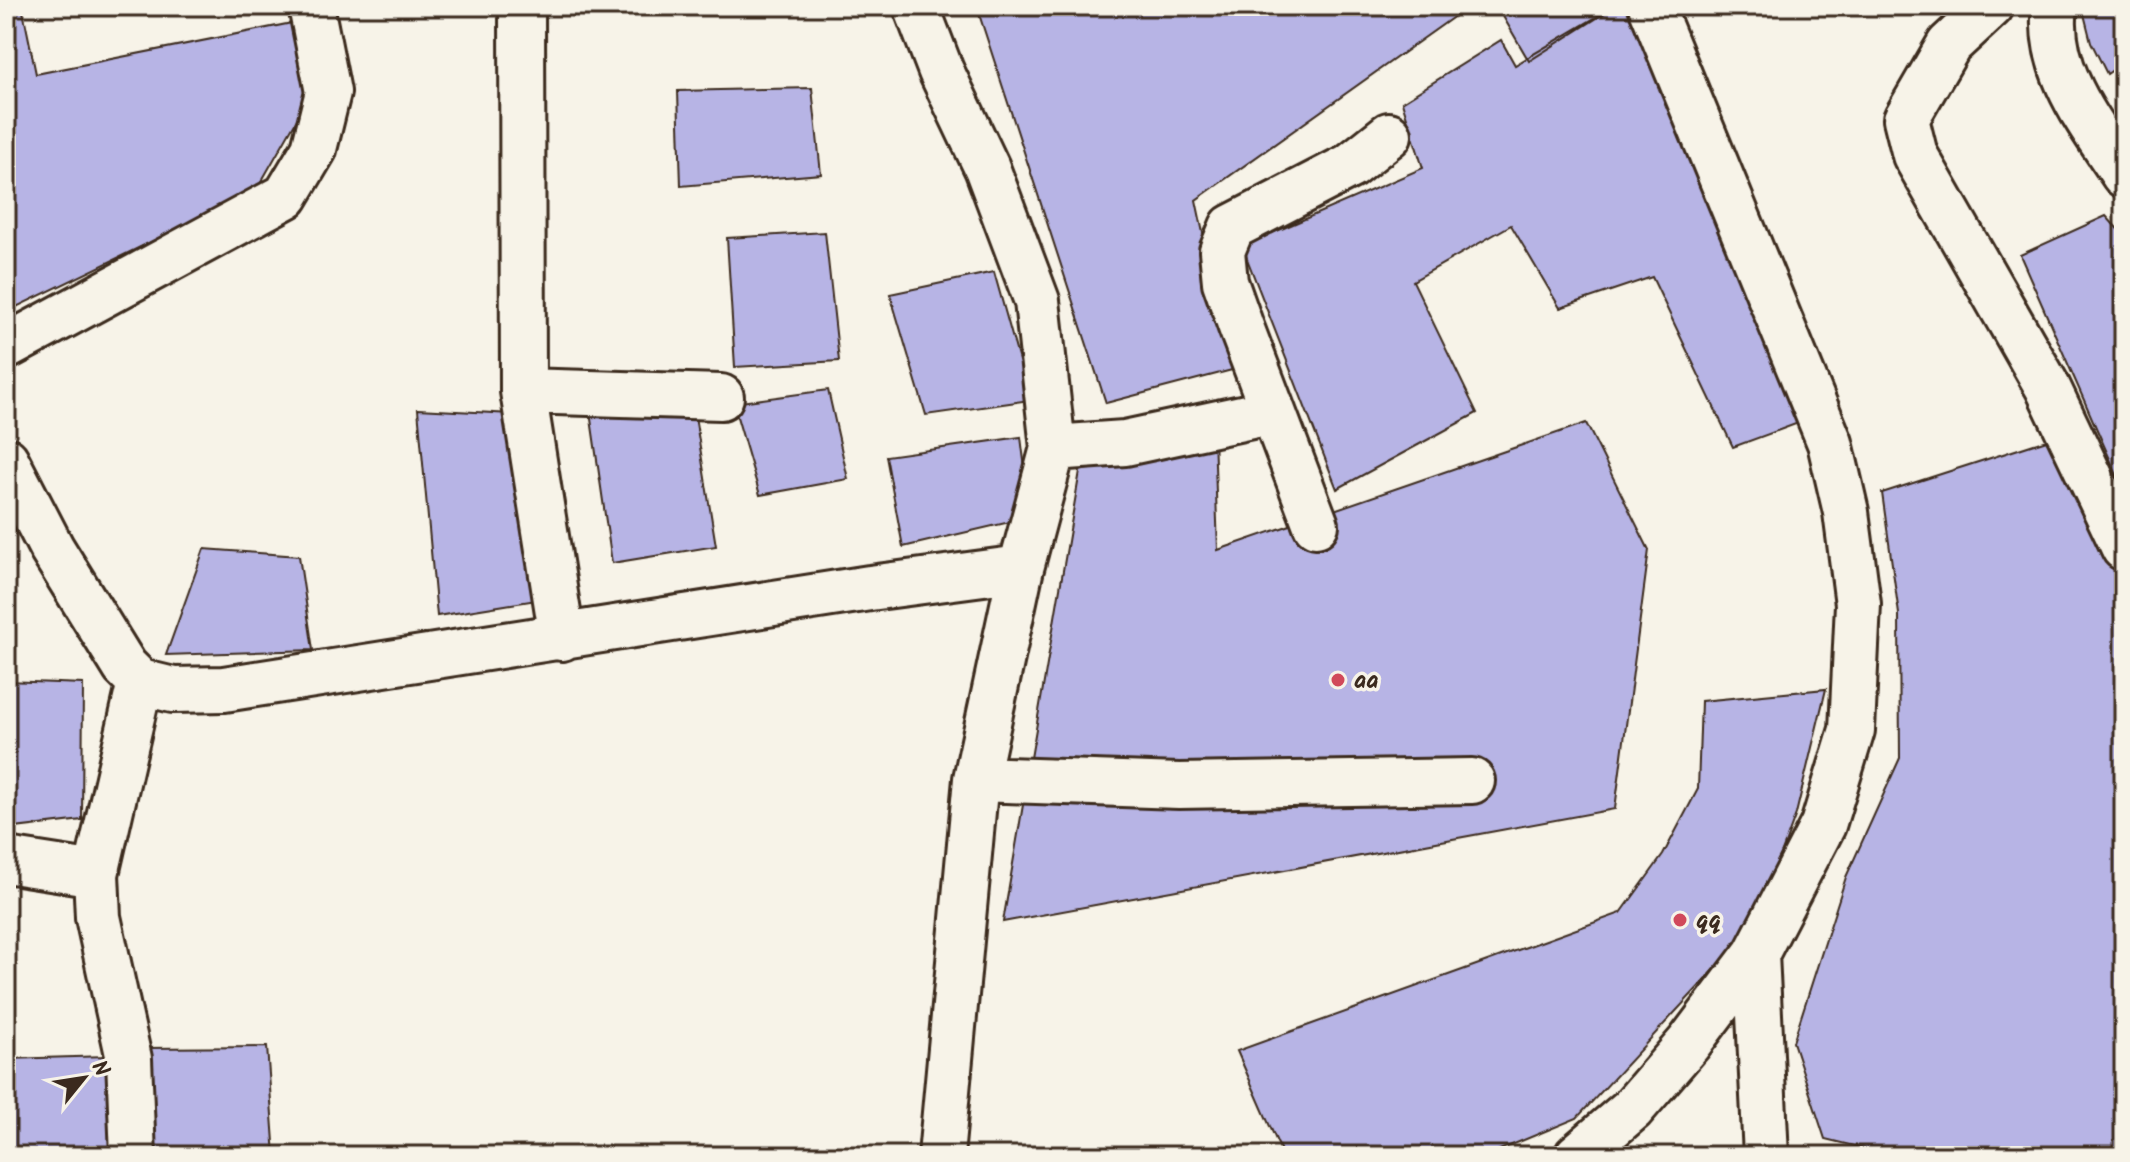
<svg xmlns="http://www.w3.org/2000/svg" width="2130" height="1162" font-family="Kalam,sans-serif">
<rect width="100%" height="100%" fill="#f7f3e8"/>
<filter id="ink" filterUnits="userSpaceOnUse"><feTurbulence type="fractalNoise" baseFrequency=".0125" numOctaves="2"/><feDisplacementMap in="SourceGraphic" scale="16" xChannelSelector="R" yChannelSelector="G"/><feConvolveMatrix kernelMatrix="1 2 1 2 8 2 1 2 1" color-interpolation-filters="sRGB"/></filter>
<g filter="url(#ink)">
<path fill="#b7b4e5" stroke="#3b2a1e" stroke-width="2" d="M6,6h16l14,68 256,-51 21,68 -57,100 -250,121z
M986,6h483l-273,194 36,170 -126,33 -128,-392z
M1497,6h119l-87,55z
M1615,6h19l170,415 -71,26 -81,-170 -92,31 -49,-83 -98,56 64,132 -140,76 -95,-243 181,-78 -21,-66 99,-62 14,25z
M2082,6h42v56l-17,12 -16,-32z
M812,88l9,86 -140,12 -3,-95z
M2106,216l18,20v255l-104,-236z
M825,232l14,129 -104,6 -8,-129z
M994,272l36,128 -104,15 -36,-121z
M828,390l20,89 -88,16 -27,-92z
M693,404l23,142 -104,17 -22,-151z
M418,409l94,5 31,185 -106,17z
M1586,423l63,127 -34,259 -612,113 77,-451 134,-35 4,114z
M2059,436l65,143v577h-229l-70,-17 -32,-97 53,-165 54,-119 -1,-144 -17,-121z
M1021,437l10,80 -128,30 -17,-91z
M204,549l95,7 14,94 -147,5z
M6,681l77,3 -1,136 -76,9z
M1826,689l-30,125 -42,113 -177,191 -92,38h-202l-46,-105 384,-138 42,-58 35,-66 3,-88z
M267,1047l8,109h-124l-7,-108z
M108,1056l8,100h-110v-97z"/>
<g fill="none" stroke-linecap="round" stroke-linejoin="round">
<defs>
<path id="minor" d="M522,6l1,385 39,247
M916,6l25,65 46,97 50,133 16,147 -32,120 -45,211 -35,377
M1991,6l-42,39 -43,74 9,36 132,231 77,162
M2055,6c-9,64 36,118 69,169
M6,347l280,-151 28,-47 14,-57 -17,-86
M523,391l198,6
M1053,448l72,-5 145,-31
M6,460l46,89 73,118 15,15 33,8 51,-1 646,-101 151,-20
M1316,525l-75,-198 -16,-45 -3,-31 10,-24 118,-61 39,-31
M976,779l203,7 293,-5
M6,860l90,14
M1756,954l10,202
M133,1156l-4,-97 -31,-142 -2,-43 44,-192
M1577,1156l55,-47 57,-66 67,-89 67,-129 29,-95 6,-126 -12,-92 -16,-69 -179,-437"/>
</defs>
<use href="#minor" stroke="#3b2a1e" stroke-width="50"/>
<use href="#minor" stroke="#f7f3e8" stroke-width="44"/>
</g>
</g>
<g fill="#d1495b" stroke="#f7f3e8" stroke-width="3">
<circle cx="1338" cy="680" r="8"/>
<circle cx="1680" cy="920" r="8"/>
</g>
<g text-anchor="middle" stroke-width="7" stroke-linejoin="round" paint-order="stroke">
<g font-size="24" font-weight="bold" fill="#3b2a1e" stroke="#f7f3e8" text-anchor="start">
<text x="1354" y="688">aa</text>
<text x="1696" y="928">qq</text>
</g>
</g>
<rect width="2130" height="1162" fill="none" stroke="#f7f3e8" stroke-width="32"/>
<rect x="16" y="16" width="2098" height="1130" fill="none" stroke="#3b2a1e" stroke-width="3" filter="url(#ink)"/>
<g transform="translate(84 1078) rotate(60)" stroke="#f7f3e8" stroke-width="6" paint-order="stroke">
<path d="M0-6L14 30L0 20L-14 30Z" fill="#3b2a1e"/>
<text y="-12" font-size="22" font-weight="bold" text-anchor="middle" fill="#3b2a1e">N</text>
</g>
</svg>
